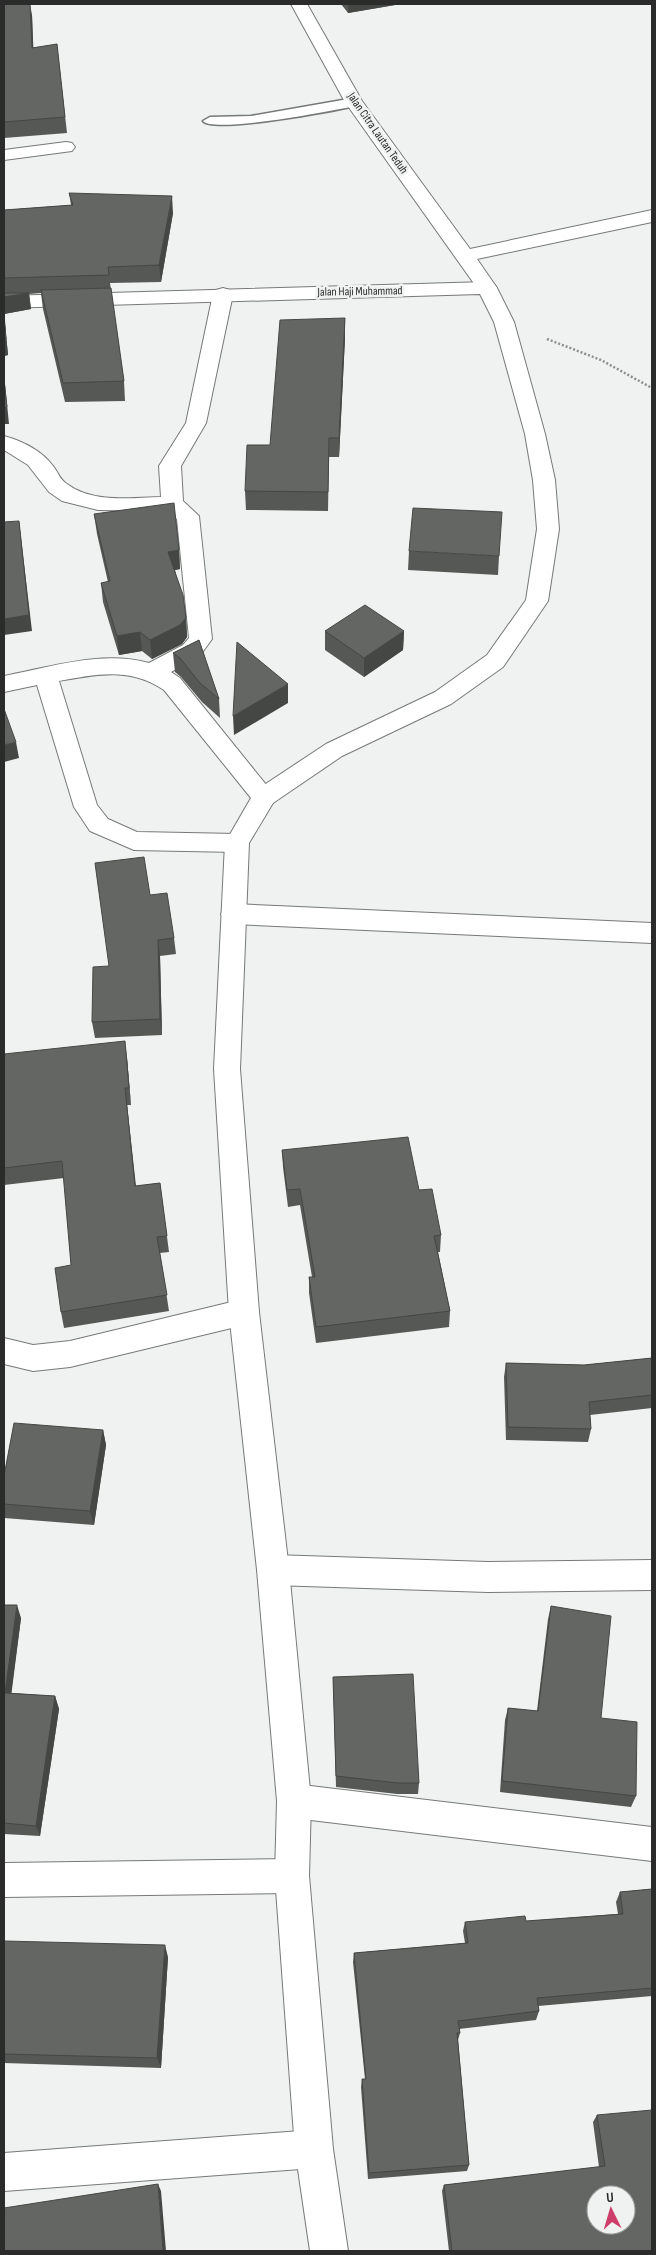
<svg xmlns="http://www.w3.org/2000/svg" width="656" height="2255" font-family="'Sofia Sans Condensed',sans-serif">
<rect width="100%" height="100%" fill="#eff2f0"/>
<g fill="none" stroke-linecap="round" stroke-linejoin="round">
<defs>
<path id="service" d="M354,98l7,4 -2,3c-21,5 -146,29 -156,16l7,-4 41,-1z"/>
<path id="minor" d="M291,4h16l55,97 108,148 182,-39v12l-175,37 20,29 -3,4h-14l-135,-190z
M66,142l6,1 3,4 -3,4 -68,9v-10z
M223,288l7,2 3,4 -27,129 -25,43 2,35 16,15 13,123 -13,18 -28,15 9,6 96,119 -3,6 -9,3 -9,-3 -91,-113c-34,-23 -67,-16 -105,-9l38,124 11,14 29,13 100,2 9,3 3,6 -3,6 -9,3 -103,-2 -44,-19 -16,-24 -37,-122 -33,7v-16c47,-9 98,-26 145,-13l34,-18 6,-7 -12,-119 -10,-8 -69,-1 -36,-9 -13,-9 -21,-27 -24,-15v-14c18,5 37,14 49,30 5,6 7,14 14,18 25,19 64,14 94,13l-2,-31 27,-43 27,-129 3,-4z
M234,904l418,19v20l-418,-19 -9,-3 -4,-7 4,-7z
M244,1299l10,4 5,9 -5,9 -10,4 -174,42 -37,4 -29,-7v-26l29,7 37,-4z
M273,1555l215,7 164,-2v30l-164,2 -215,-7 -11,-4 -5,-11 5,-11z
M294,1784l358,43v34l-358,-43 -12,-5 -5,-12 5,-12z
M292,1859l12,5 5,12 -5,12 -12,5 -288,4v-34z
M314,2130l13,6 6,13 -6,13 -13,6 -310,23v-38z"/>
<path id="tertiary" d="M487,282l7,2 3,4 17,34 31,112 10,46 4,49 -11,72 -45,66 -52,37 -109,52 -69,47 -24,40 -9,226 19,243 30,258 22,231 -2,75 24,273 15,102h-38l-15,-102 -20,-273 2,-75 -20,-231 -28,-258 -15,-243 11,-226 30,-52 71,-47 109,-52 52,-37 39,-55 11,-71 -4,-49 -8,-46 -31,-112 -14,-28 -476,14v-12z"/>
</defs>
<use href="#service" stroke="#767977" stroke-width="3"/>
<use href="#minor" stroke="#767977" stroke-width="2"/>
<use href="#tertiary" stroke="#767977" stroke-width="2"/>
<path stroke="#8d8f8e" stroke-width="2.5" stroke-dasharray="2 2" stroke-linecap="butt" d="M547,339l54,21 51,28"/>
<use href="#service" fill="#fff" fill-rule="evenodd"/>
<use href="#minor" fill="#fff" fill-rule="evenodd"/>
<use href="#tertiary" fill="#fff" fill-rule="evenodd"/>
</g>
<path fill="#555855" d="M4,4l28,11 1,33 24,-4 10,89 -63,5z
M341,4h54v1l-47,8z
M69,193l104,20 -12,69 -51,1 14,98 1,20 -60,1 -22,-93 -2,-16 -12,1 2,15 -27,5 4,41 -4,1v-146l67,-5z
M345,318v20l-6,119h-10l-1,54 -82,-1 -1,-19 25,-46z
M94,514l85,36 1,19 -5,1 11,48 1,19 -5,7 -30,15 -10,-8 -23,4 -16,-53 -2,-19 7,-1 -11,-48z
M409,551l90,5 -1,19 -90,-5z
M325,631h79l-1,19 -39,27 -39,-27z
M199,640l20,59 1,19 -18,-16 -21,-25 -6,-5 -2,-19z
M150,895l24,43 2,16 -16,2 2,79 -67,3 -3,-16 17,-56z
M4,1054l123,4 4,47h-4l9,81 24,-3 9,69 -9,1 9,58 -105,17 -3,-16 10,-47 -7,-87 -60,7z
M282,1150l137,40 22,45 -1,17h-2l12,59 -1,16 -133,16 -7,-50v-16h3l-12,-72 -12,2 -5,-40z
M652,1358v50l-62,7 1,14 -3,13 -82,-2 -2,-63 2,-14 78,2z
M103,1430l3,15 -12,80 -90,-7v-42z
M4,1605l17,13 -10,75 44,3 4,13 -19,127 -36,-2z
M551,1606l85,190 -5,11 -131,-15 5,-72 3,-12 29,3 11,-92z
M333,1677l86,106 -1,11h-21l-61,-7z
M652,1889v107l-114,10 1,5 -3,9 -77,9 1,4 -2,7 11,125 -2,6 -99,8 -7,-92 1,-8h3l-12,-117 1,-9 111,-10 -2,-12 2,-9 61,-1 92,-7 -2,-12 4,-10z
M4,1941l164,16 -7,111 -157,-5z
M597,2115l55,136h-203l-7,-60 2,-6 155,-18 -6,-45z"/>
<path fill="#454745" d="M30,4l2,11 2,49 -2,-16z
M348,4h47v1l-47,8z
M172,196l1,17 -12,69 -2,-17z
M29,293l2,16 -27,5 4,41 -4,1v-59z
M345,318v20l-6,119v-19z
M4,374l5,50h-5z
M19,521l13,110 -28,4v-16z
M179,550l1,19 -10,2 -2,-19z
M186,618l1,19 -5,7 -30,15 -2,-19z
M404,631l-1,19 -39,27v-19z
M140,632l2,19 -23,4 -2,-19z
M288,684v19l-54,32 -1,-19z
M16,742l3,16 -15,4v-17z
M158,940l2,16 2,79 -2,-16z
M125,1041l2,17 4,47 -2,-17z
M125,1088l2,17 10,98 -2,-17z
M103,1430l3,15 -12,80 -4,-14z
M17,1605l4,13 -11,87 -5,-12z
M55,1696l4,13 -19,127 -4,-10z
M165,1945l3,12 -7,111 -4,-10z
M158,2184l3,7 5,60h-3z"/>
<path fill="#636663" stroke="#454745" fill-rule="evenodd" d="M4,4h26l2,44 25,-4 8,73 -61,5z
M69,193l103,3 -13,69 -51,2 1,8 -105,3v-68l69,-5z
M111,288l13,93 -61,2 -22,-93z
M4,293h25l-25,4z
M4,314l2,25h-2z
M345,318l-6,120h-10l-1,54 -83,-1 2,-46h23l10,-125z
M4,380l3,27 -3,1z
M174,503l5,47 -11,2 15,43 3,23 -6,7 -30,15 -10,-8 -23,4 -16,-53 9,-2 -16,-67z
M413,508l89,4 -3,44 -90,-5z
M19,521l10,94 -25,4v-97z
M365,605l39,26 -40,27 -39,-27z
M199,640l20,59 -19,-16 -20,-25 -7,-5z
M237,642l51,42 -55,32z
M4,709l12,33 -12,3z
M144,857l6,38 17,-2 7,45 -16,2 2,79 -68,3 1,-55 16,-1 -14,-103z
M125,1041l4,47h-4l10,98 25,-3 7,53 -10,1 10,58 -106,17 -6,-44 16,-3 -9,-104 -58,7v-114z
M408,1137l11,53 13,-1 9,46 -7,1 16,75 -134,16 -7,-50h6l-15,-88 -13,1 -5,-40z
M652,1358v37l-63,7 2,27 -83,-2 -2,-64 78,2z
M14,1423l89,7 -13,81 -86,-7v-28z
M4,1605h13l-12,88 50,3 -19,130 -32,-3z
M551,1606l60,10 -10,102 36,4 -1,74 -134,-15 6,-73 30,3z
M413,1674l6,109h-21l-62,-7 -3,-99z
M652,1889v99l-115,10 2,13 -81,10 2,12h-3l12,132 -100,8 -7,-94h4l-12,-126 114,-10 -3,-21 60,-6 1,5 97,-7 -3,-22z
M4,1941l161,4 -8,113 -153,-4z
M652,2110v141h-200l-8,-66 161,-19 -8,-51zM596,2195h30v30h-30z
M158,2184l5,67h-159v-43z"/>
<g text-anchor="middle" stroke-width="5" stroke-linejoin="round" paint-order="stroke">
<g font-size="12" fill="#2a2b2a" stroke="#eff2f0">
<text transform="translate(378 133) rotate(55)" y="4">Jalan Citra Lautan Teduh</text>
<text transform="translate(360 291) rotate(-1)" y="4">Jalan Haji Muhammad</text>
</g>
</g>
<rect width="656" height="2255" fill="none" stroke="#2a2b2a" stroke-width="10"/>
<g transform="translate(611 2210) rotate(355)"><circle r="24" fill="#eff2f0" stroke="#a0a2a1"/>
<path d="M0-4L9 19L0 12L-9 19Z" fill="#cd3f6a"/>
<text y="-8" font-size="14" font-weight="bold" text-anchor="middle" fill="#2a2b2a">U</text>
</g>
</svg>
